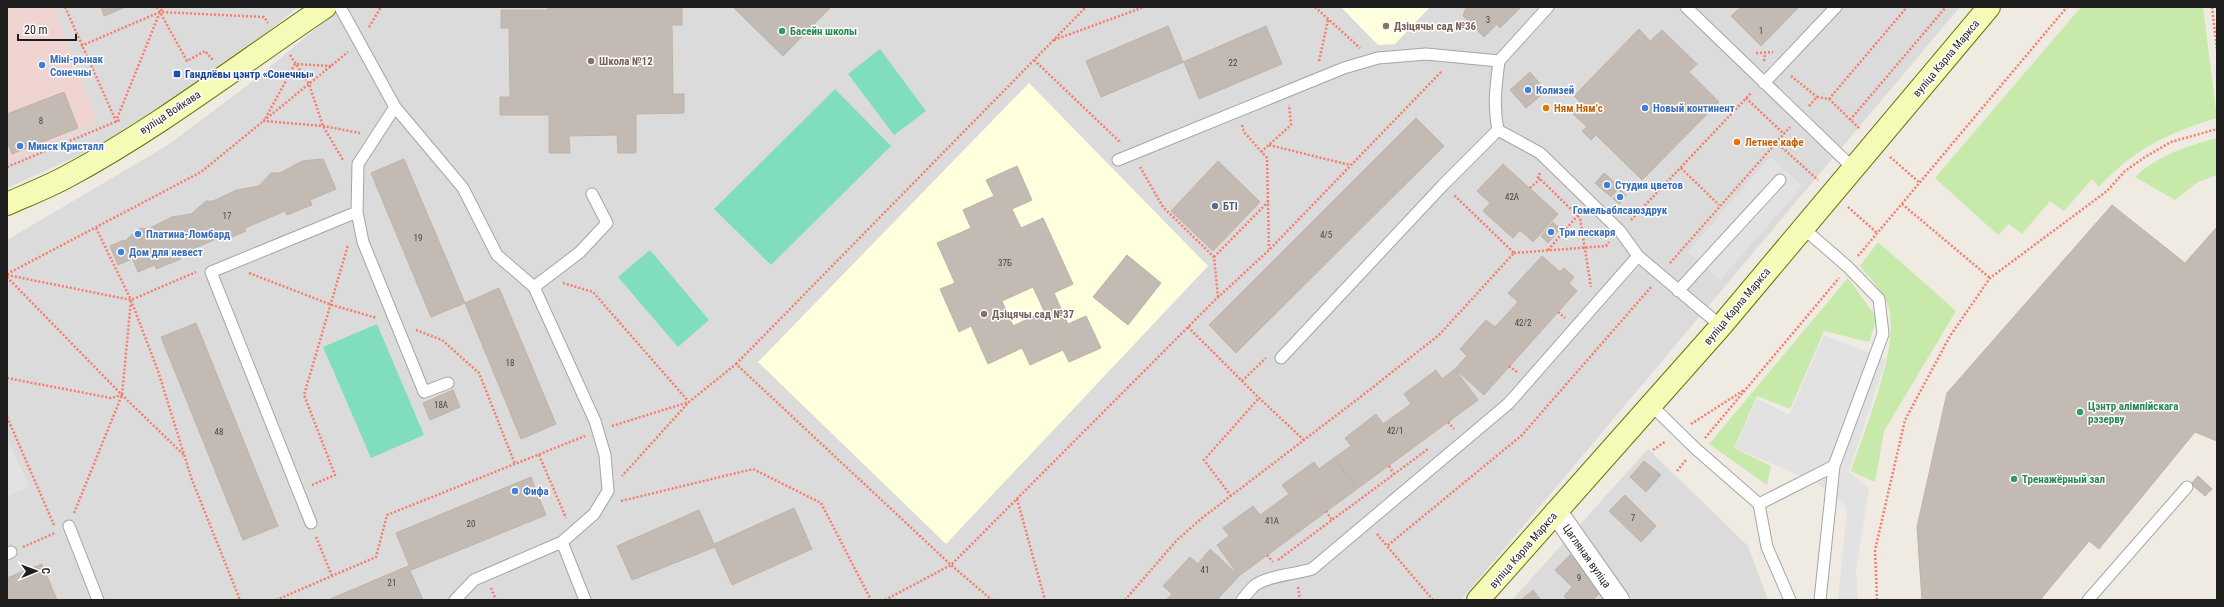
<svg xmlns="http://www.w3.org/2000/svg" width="2224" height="607" font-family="'Roboto Condensed',sans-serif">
<rect width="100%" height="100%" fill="#efebe3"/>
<path fill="#dcdbdb" d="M7,7h291l-36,29 -153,106 -102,46z
M342,7h1618l-499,593h-1454v-360l161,-95 80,-60z
M1648,449l100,97 20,54h-256z"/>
<path fill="#f0d4d2" d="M7,7h47l44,116 -91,39z"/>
<path fill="#feffdc" d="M1341,7h89l-35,37 -17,1z
M1029,83l179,183 -262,278 -188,-182z"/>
<path fill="#c7e9a9" d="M2081,7h122l14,111c-50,15 -83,31 -118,69l-7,-8 -28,32 -14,-10 -28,33 -13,-10 -11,11 -63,-57z
M2217,138v37l-19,7 -23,18 -40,-23c22,-21 52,-31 82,-39z
M1878,242l78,69 -72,120 -9,51 -24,-11c13,-40 52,-131 36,-168 -6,-14 -17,-25 -27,-37z
M1848,278l29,40 -8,24 -45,-11 -34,78 -33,-13 -23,52 37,18 -4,19 -58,-41z"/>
<path fill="#81debc" d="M880,49l46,62 -32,24 -46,-61z
M835,89l56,57 -120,119 -57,-56z
M650,250l59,70 -31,27 -60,-70z
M377,324l47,111 -53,23 -48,-111z"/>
<path fill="#e2e2e2" d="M1770,157l32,29 -82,94 -32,-28z
M1824,335l62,24 -37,112 20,18 -13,81 2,30h-20l9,-93 -30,-24 -82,-35 22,-49 32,16z
M7,438l22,48 -22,11z"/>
<path fill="#c3bbb3" stroke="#c0b2a6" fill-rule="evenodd" d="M101,7h25l-22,9z
M548,7h134v18h-10l1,69h11v19l-48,1v39h-18l-1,-18 -48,1 1,17h-21v-38h-49v-18h10l-1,-69h-8v-18h47z
M733,7h98l-48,49z
M1466,7h55l-21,21 -3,-4 -13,13 -21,-21z
M1741,7h58l-38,39 -30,-30z
M1168,26l15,36 83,-36 16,38 -83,35 -15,-37 -83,35 -15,-36z
M1639,29l11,12 12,-11 35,34 -8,8 30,30 -77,78 -46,-45 -5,5 -9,-9 5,-4 -15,-14 10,-9 -8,-8z
M1530,72l16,19 -20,17 -16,-18z
M64,92l14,36 -66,26 -5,-13v-27z
M1416,118l28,28 -208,207 -27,-28z
M323,159l13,30 -26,11 2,5 -25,10 -2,-4 -40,17 1,3 -23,10 -2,-4 -42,18 2,4 -25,10 -1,-4 -17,7 -13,-31 15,-13 8,1 24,-12 19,-3 15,-13h7l24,-11 22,-4 12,-13h9l22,-12z
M404,159l61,144 -34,14 -60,-144z
M1218,161l42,41 -47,49 -42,-40z
M1503,164l55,50 -25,28 -13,-12 -7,8 -30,-27 7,-8 -13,-12z
M1017,166l15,34 -20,9 9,19 22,-10 30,66 -19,9 14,31 18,-8 15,32 -32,14 -6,-12 -33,15 -8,-17 -34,16 -17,-38 -12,6 -19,-43 15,-6 -18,-40 34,-15 -8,-18 31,-14 -8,-16zM1033,287l11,24 -31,15 -11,-25z
M1604,173l16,14 -9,10 -16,-14z
M1621,190l5,6 -7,8 -6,-5z
M2112,205l73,58 32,-36v214l-22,-9 -96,117 -10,-8 -49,59h-118l-5,-73 30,-134z
M1553,222l7,7 -12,14 -7,-7z
M124,240l8,19 -14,6 -8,-19z
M1127,255l34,28 -33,42 -35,-28z
M1542,256l18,16 4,-4 10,9 -5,6 8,8 -93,104 -29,-26 12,-13 -7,-7 26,-29 9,7 23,-25 -10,-9z
M499,288l57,136 -35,15 -56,-136z
M196,323l82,203 -35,14 -82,-203z
M1455,369l23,31 -121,89 -23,-31 17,-12 -6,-8 31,-24 7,10 28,-20 -7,-10 32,-24 6,9z
M453,390l7,17 -30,13 -7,-17z
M1334,458l23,31 -118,87 -22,-31 12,-9 -6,-8 30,-22 7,9 29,-21 -7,-9 32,-23 5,7z
M1644,461l17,14 -15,17 -16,-15z
M2198,476l14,13 -7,7 -14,-12z
M531,477l15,38 -135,55 -15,-37z
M1625,495l31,31 -15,16 -32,-31z
M794,508l18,41 -80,36 -17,-38 -83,33 -15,-34 82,-36 15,34z
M1210,549l29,27 -22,24h-51l6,-6 -9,-8 27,-29 8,7z
M1570,555l34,34 -11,11h-25l-4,-4 8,-9 -17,-17z
M42,564l15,36h-50v-22z
M408,566l15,34h-95z
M1533,590l8,10h-20z"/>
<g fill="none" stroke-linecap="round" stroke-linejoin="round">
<defs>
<path id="service" d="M340,7l55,100 68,81 34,67 37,32 61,134 10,34 3,36 -14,23 -32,28 23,58
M1686,7l167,161
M1499,61l49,-54
M1764,83l72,-76
M1118,160l226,-92 34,-10 48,-4 73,7c-3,24 -6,45 -1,69
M357,212l6,30 61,150 24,-9
M1803,228l45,39 31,32 4,35 -49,132 -14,134
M534,287l46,-35 27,-29 -15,-29
M1678,291l102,-111
M1281,358l162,-173 55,-55 42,23 80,78 18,25 83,70
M1651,405l45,44 63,55 8,43 23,53
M1759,504l75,-38
M311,523l-100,-251 146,-60 1,-48 37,-57
M69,526l29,74
M7,554l4,-2
M455,600l19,-20 88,-38
M1242,600c4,-5 8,-10 12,-14 12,-10 42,-12 58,-17l197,-166 129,-147
M2088,600l99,-113"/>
<path id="minor" d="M1556,512l62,88"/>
<path id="secondary" d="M7,204c20,-9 41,-17 61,-28 90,-48 172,-112 257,-169
M1478,600l243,-274 268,-319"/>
</defs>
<use href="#service" stroke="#a5a5a5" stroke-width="13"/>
<use href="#minor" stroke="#a5a5a5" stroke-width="24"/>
<use href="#secondary" stroke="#677504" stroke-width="24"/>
<path stroke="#fa7b69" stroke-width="2.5" stroke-dasharray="2 2" stroke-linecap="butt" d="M65,7l51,114 44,-109 4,-5
M157,7l3,5 104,5 4,6
M1315,7l45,41
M2212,7l5,43
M369,27l12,-20
M1054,40l90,-33
M81,46l79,-34 27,49 18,-10 8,9
M1756,53l17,-1
M290,55l19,29 14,42 20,34
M1034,60l87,83
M1319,61l9,-41
M1764,61l1,-8
M331,66l-36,-2 -31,57 59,5 37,7
M1791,76l26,21
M1746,98l38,36
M1829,99l78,-92
M1809,106l8,-9 12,2 31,30
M1850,120l96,-113
M1242,125l2,7 23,26 2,91
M1776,142l42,38
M1269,145l81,20
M1261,152l30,-27 -2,-20
M1890,157l30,26
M7,167l113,-47
M1140,167l23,40 51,50 4,40
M1681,168l38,37
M1540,173l-2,4 42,41 11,69
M1530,188l10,-9
M1902,204l88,74
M1848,207l29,26
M1631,220l121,-128
M96,228l35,72 27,71 34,109 48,120
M1548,250l30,-35
M1514,253l92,-7 3,-4
M1858,256l209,-249
M1214,257l54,-55
M1670,263l120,-136
M249,273l83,32 45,13
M7,274l194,-102 147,-120
M7,275l124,25 65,-28
M7,277l115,118 62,60
M563,283l30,9 96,110 -67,74
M1558,312l7,6
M1188,327l71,71 45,42
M416,330l26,10 37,33 36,91
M736,364l350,-357
M1509,366l8,6
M7,378l104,20 11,-3
M1242,381l24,-23
M7,417l47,108
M1448,422l6,7
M1691,424l53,-34
M612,426l77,-24 47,-38 215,201 41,35
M1705,438l134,-160
M1653,450l13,-9
M539,455l27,63
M1389,466l5,8
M1677,471l9,-11
M312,485l23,-10 -31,-80 44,-150
M1231,496l-27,-36 55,-62
M1017,499l28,101
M621,501l132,-32 68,34 50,97
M1326,511l6,9
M74,513l48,-118 9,-95
M1377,534l10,12
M316,537l16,39
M23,547l32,-14
M1267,555l6,7
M1278,560l150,-111
M1298,587l2,13
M491,588l5,12
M276,600l100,-43 11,-42 198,-79
M885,600l66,-35 263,-264 55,-51 173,-179
M1125,600l52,-60 25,-22 170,-130 68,-54 74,-81 -60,-58
M1433,600l-46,-54 135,-111 130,-149
M1877,600l-2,-50 30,-130 45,-84 40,-58 117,-87 18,-20 20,-14 26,-15 46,-13"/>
<use href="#service" stroke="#fff" stroke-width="11"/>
<use href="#minor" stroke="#fff" stroke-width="22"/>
<use href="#secondary" stroke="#f5fab7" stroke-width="22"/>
</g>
<g fill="#8d6e63" stroke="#fff" stroke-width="1.5">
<circle cx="1386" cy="26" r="4"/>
<circle cx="591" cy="61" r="4"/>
<circle cx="984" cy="314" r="4"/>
</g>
<g fill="#2e9e5b" stroke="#fff" stroke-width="1.5">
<circle cx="782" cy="31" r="4"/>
<circle cx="2080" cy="412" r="4"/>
<circle cx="2014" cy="479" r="4"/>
</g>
<g fill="#3f7fe0" stroke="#fff" stroke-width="1.5">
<circle cx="42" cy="65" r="4"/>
<circle cx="1528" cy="90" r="4"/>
<circle cx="1645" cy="108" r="4"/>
<circle cx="20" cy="146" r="4"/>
<circle cx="1607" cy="185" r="4"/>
<circle cx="1620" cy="197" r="4"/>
<circle cx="1551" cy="232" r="4"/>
<circle cx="138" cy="234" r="4"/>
<circle cx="121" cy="252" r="4"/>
<circle cx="515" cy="491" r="4"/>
</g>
<rect fill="#1a4fb4" stroke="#fff" stroke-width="1.5" x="173" y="70" width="8" height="8" rx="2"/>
<g fill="#e8710a" stroke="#fff" stroke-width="1.5">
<circle cx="1546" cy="108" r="4"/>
<circle cx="1737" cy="142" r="4"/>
</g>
<circle fill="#5c6f8a" stroke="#fff" stroke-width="1.5" cx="1215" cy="206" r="4"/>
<g text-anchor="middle" stroke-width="3" stroke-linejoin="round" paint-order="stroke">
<g font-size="9" fill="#474543">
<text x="1488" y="23">3</text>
<text x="1761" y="34">1</text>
<text x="1233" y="66">22</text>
<text x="41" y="124">8</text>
<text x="1512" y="200">42А</text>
<text x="227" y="219">17</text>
<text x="1326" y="238">4/5</text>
<text x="418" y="241">19</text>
<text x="1005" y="266">37Б</text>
<text x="1523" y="326">42/2</text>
<text x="510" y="366">18</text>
<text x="441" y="408">18А</text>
<text x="1395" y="434">42/1</text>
<text x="219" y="435">48</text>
<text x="1633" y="521">7</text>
<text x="1272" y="524">41А</text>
<text x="471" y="527">20</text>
<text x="1205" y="573">41</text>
<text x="1579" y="581">9</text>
<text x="392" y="586">21</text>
</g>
<g font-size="11" font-weight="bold" fill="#785e54" stroke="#fff" text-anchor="start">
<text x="1394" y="30">Дзіцячы сад №36</text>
<text x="599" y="65">Школа №12</text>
<text x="992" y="318">Дзіцячы сад №37</text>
</g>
<g font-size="11" font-weight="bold" fill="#27864d" stroke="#fff" text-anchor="start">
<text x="790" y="35">Басейн школы</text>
<text x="2088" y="410">Цэнтр алімпійскага<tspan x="2088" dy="13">рэзерву</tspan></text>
<text x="2022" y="483">Тренажёрный зал</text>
</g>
<g font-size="11" fill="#1e1e1e" stroke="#fff">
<text transform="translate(1946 58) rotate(-50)" y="4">вуліца Карла Маркса</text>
<text transform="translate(170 112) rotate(-33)" y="4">вуліца Войкава</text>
<text transform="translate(1737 306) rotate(-50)" y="4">вуліца Карла Маркса</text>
<text transform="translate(1523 550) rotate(-49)" y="4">вуліца Карла Маркса</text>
<text transform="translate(1587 556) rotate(55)" y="4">Цагляная вуліца</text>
</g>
<g font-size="11" font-weight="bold" fill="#366cbe" stroke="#fff" text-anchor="start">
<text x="50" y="63">Міні-рынак<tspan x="50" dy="13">Сонечны</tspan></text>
<text x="1536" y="94">Колизей</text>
<text x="1653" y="112">Новый континент</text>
<text x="28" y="150">Минск Кристалл</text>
<text x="1615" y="189">Студия цветов</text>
<text x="1620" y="214" text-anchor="middle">Гомельаблсаюздрук</text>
<text x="1559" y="236">Три пескаря</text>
<text x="146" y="238">Платина-Ломбард</text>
<text x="129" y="256">Дом для невест</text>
<text x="523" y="495">Фифа</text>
</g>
<g font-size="11" font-weight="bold" fill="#164399" stroke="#fff" text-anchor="start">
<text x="185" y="78">Гандлёвы цэнтр «Сонечны»</text>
</g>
<g font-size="11" font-weight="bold" fill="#c56008" stroke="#fff" text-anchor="start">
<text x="1554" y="112">Ням Нямʼс</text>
<text x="1745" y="146">Летнее кафе</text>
</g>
<g font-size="11" font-weight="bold" fill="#4e5e75" stroke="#fff" text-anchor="start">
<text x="1223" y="210">БТІ</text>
</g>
</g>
<rect width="2224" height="607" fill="none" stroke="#1e1e1e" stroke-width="16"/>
<g transform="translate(36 571) rotate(89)" stroke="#ffffff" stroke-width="3" paint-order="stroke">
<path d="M0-3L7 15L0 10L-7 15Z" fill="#1e1e1e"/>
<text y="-6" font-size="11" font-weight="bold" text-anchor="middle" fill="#1e1e1e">С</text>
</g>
<path d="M18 34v6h58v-6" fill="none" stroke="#1e1e1e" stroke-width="2"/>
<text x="24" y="34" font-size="12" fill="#1e1e1e" stroke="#ffffff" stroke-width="3" paint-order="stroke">20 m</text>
</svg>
